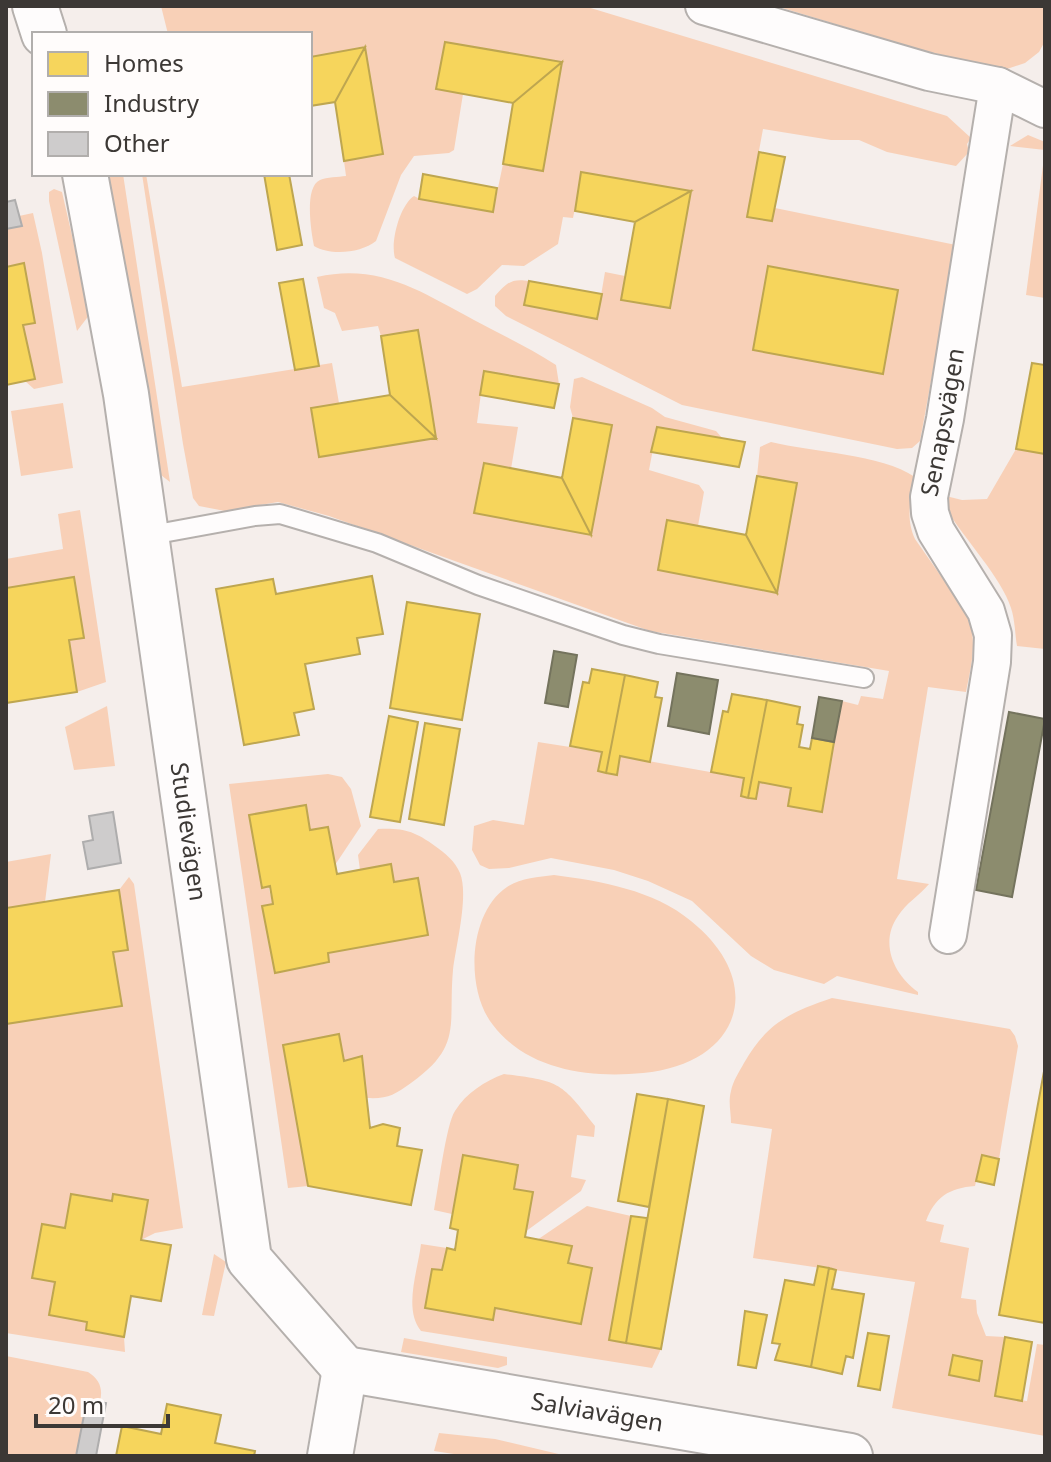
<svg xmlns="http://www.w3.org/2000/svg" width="1051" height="1462" font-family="'Noto Sans',sans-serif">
<rect width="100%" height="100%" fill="#f5eeeb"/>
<path fill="#f8d0b7" d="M161,6h423l363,110 24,22 -4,6 2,8 -13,14 -69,-14 -28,-12h-28l-68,-11 -16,87 25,5 3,-13 181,37 -36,196 -8,7 -15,1 -215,-44 -176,-89 -11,-10v-10c12,-13 16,-18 34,-15l-4,24 72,14 8,-47 20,4 -4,24 49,8 20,-117 -108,-19 -9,46 -10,-1 -5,27 -34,22 -22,-1 -25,24 -10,5 -72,-36c-5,-16 5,-53 19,-62l6,3 73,13 10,-48 40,6 19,-108 -117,-20 -9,47 27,5 -9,56 -5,3 -35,3 -13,19 -25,66c-15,12 -45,15 -62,5 -3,-15 -10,-59 6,-66 7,-3 18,-3 26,-4l-2,-15 39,-7 -18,-106 -55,9v-23h-142z
M776,6h269v35l-6,11 -14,11 -21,7 -90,-22z
M1028,135l17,7v156l-19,-3 19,-145 -35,-4z
M106,174h17l47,308 -13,-10 -28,-189z
M142,174h4l36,213 150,-24 7,40 -28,5 8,49 117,-20 -18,-107 -37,6 -3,-10 -36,5 -7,-18 -11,-5 -7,-31c63,-14 104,15 157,43 28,15 56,28 82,45l3,19 -75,-13 -7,52 41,4 -7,42 -28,-5 -9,48 117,22 21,-108 -39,-8 -3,-11 4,-28 8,-2 70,31 13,9 51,14 7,8 -66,-11 -8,42 50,15 5,7 -6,34 -39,44 118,22 20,-109 -40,-7 3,-29 11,-5c41,10 110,12 144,35 -4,23 -10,40 0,62l49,70c15,28 8,53 2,83l-38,-5 -31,192 32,5c-10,12 -23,19 -31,32 -19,27 -4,59 20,76v3l-81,-19 -13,8 -50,-14 -23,-14 -59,-55 -44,-20 -34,-11 -63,-12 -42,10 -20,1 -9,-4 -8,-15 2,-24 19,-6 31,5 14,-83 64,10 -4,19 19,3 3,-18 124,22 -3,18 15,3 3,-17 32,6 -3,18 33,5 21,-110 16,4 3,-9 22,3 6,-28 -239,-40 -321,-115 -51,-14 -53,9 -26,-5 -6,-8 -10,-54z
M54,189l8,3 28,122 -13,17 -28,-130v-9z
M33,213l9,40 21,130 -29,6 -9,-8 9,-3 -11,-53 12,-3 -11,-59 -18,4v-38l15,-3 -2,-10z
M63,403l10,65 -52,8 -10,-65z
M1016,449l29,5v195l-28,-3c-2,-12 -2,-26 -6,-38 -10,-32 -49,-71 -67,-103l2,-9 16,4 25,-1z
M80,510l26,172 -29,10 -8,-52 15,-2 -10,-60 -68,10v-29l57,-10 -5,-35z
M107,706l8,60 -41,4 -9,-43z
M328,774l14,3 9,12 10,37 -26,39 -7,-38 -18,3 -4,-25 -57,10 24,89 -11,3 13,65 54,-9 -1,-10 100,-18 -34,-53 -34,-12 -2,-15 20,-26c26,-1 36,2 57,17 10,7 20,15 25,27 9,23 -4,72 -7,97 -5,55 10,76 -42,113 -17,12 -23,16 -44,15l-6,-42 -17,5 -5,-27 -55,11 24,141 -20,2 -59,-404z
M51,854l-6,48 -39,6v-46z
M554,875c46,6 100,15 137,46 78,63 48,143 -48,152 -53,5 -115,-2 -150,-48 -28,-35 -25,-112 14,-138 14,-9 31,-10 47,-12z
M129,877l5,7 49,344 -28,5 -14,7 7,-40 -34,-6 -2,7 -41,-7 -6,34 -23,-4 -10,54 23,4 -6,33 38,7 -1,9 38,6 1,15 -119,-19v-309l116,-18 -9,-54 15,-2 -9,-60z
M832,998l178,31 5,7 3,10 -19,113 -17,-4 -7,31c-26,2 -40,11 -49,35l18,4 -4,17 29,6 -8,50 15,2 1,13 9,23 19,1 -10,59 32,5 10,-57 8,1v91l-153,-28 23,-126 -162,-24 19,-129 -41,-6c0,-11 -3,-21 0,-32 2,-10 8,-19 13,-28 24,-41 45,-50 88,-65z
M504,1074c56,7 57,8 91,52l-1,11 -17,-2 -6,42 15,3 -5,11 -56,41 8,-39 -19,-4 4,-24 -55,-10 -11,59 -18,-4c4,-19 12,-86 21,-99 11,-18 30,-30 49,-37z
M587,1206l44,10 -22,124 52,9 -9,19 -231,-37c-18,-22 -3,-61 0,-87l26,4 -5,22 -10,-1 -7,39 68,12 2,-12 73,-45 3,-17 -34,-6z
M214,1254l12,8 -12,54 -12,-1z
M404,1338l103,19v8l-9,3 -97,-16z
M6,1356l82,16c12,8 15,16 12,30l-13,-2 -11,56h-70z
M439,1433l56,6 72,17h-100l-33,-5z"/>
<path fill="#f6d55c" stroke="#bea650" stroke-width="2" d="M445,42l117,20 -49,41 -77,-14z
M365,47l-30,55 -25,4v-49z
M365,47l18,107 -39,7 -9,-59z
M562,62l-19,109 -40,-7 10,-61z
M759,152l26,5 -13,64 -25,-4z
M581,172l110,19 -56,31 -60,-11z
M264,174h25l13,71 -25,5z
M423,174l74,14 -4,24 -74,-13z
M691,191l-21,117 -49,-8 14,-78z
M24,263l11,60 -12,2 12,54 -29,6v-118z
M768,266l130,24 -15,84 -130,-24z
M303,279l16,87 -24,4 -16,-87z
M529,281l73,13 -5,25 -73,-14z
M418,330l12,70 6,38 -46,-43 -9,-59z
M1032,363l13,2v89l-29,-5z
M484,371l75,13 -5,24 -74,-13z
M390,395l46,43 -117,19 -8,-49z
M573,418l39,7 -21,110 -29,-57z
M657,427l88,15 -6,25 -88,-15z
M484,463l78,15 29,57 -117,-22z
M757,476l40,7 -20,110 -31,-58z
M667,520l79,15 31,58 -119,-23z
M372,576l11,58 -26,4 3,16 -55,10 9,45 -20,4 5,22 -55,10 -28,-156 57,-10 3,15z
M74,577l10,61 -15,2 8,52 -71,11v-115z
M407,602l73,12 -18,106 -72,-12z
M592,669l33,6 -19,98 -8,-2 4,-19 -32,-6 13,-64 6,1z
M625,675l33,7 -3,15 7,1 -12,64 -30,-6 -3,19 -11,-2z
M732,694l35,6 -19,98 -7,-2 3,-18 -33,-6 12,-61 5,1z
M767,700l33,7 -3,17 6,1 -4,22 11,2 2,-11 22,4 -12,70 -34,-6 3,-18 -32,-6 -3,17 -8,-1z
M389,716l29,6 -18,100 -30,-5z
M425,723l35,6 -16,96 -35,-6z
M306,805l4,25 18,-3 9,47 54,-10 3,18 24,-4 10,57 -100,18 1,9 -54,11 -13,-67 11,-2 -3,-18 -8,2 -13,-73z
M119,890l9,60 -15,2 9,54 -116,18v-116z
M339,1034l5,27 18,-5 8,72 13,-4 17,4 -3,18 25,4 -11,55 -103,-19 -25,-141z
M1045,1066v257l-46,-8z
M637,1094l31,5 -19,108 -31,-6z
M668,1099l36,7 -43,243 -35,-6z
M463,1155l55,10 -4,24 19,3 -8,45 47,9 -4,17 24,5 -11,56 -86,-16 -2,12 -68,-12 7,-39 10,1 5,-22 8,2 3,-20 -8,-2z
M982,1155l17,4 -5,26 -18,-4z
M71,1194l41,7 1,-7 35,6 -7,40 30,5 -10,56 -30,-5 -7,41 -38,-7 1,-8 -38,-7 6,-33 -23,-4 10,-54 23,4z
M631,1216l16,2 -21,125 -17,-3z
M818,1266l11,2 -18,99 -36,-7 5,-16 -8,-1 13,-63 29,5z
M829,1268l7,2 -4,19 32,5 -11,64 -7,-2 -4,18 -31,-7z
M745,1311l22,4 -11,53 -18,-3z
M868,1333l21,3 -9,54 -22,-4z
M1005,1337l27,5 -10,59 -27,-5z
M953,1355l29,6 -3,20 -30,-6z
M167,1404l54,11 -6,28 40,8 -1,5h-138l6,-30 39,8z"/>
<path fill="#8c8c6e" stroke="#74735d" stroke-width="2" d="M554,651l23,4 -9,52 -23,-4z
M677,673l41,7 -9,54 -41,-8z
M819,697l23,4 -8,41 -22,-4z
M1009,712l36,7 -33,178 -36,-7z"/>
<path fill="#cecccc" stroke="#aeadad" stroke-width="2" d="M15,200l7,26 -16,3v-27z
M113,812l8,51 -33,6 -5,-27 10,-2 -4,-24z
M87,1400l19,3 -10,53h-20z"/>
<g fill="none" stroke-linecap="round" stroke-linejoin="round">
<defs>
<path id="lane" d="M146,536l109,-20 25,-2 97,29 101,42 145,50 36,9 205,34"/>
<g id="street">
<path d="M704,6l225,66 69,14 47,23"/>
<path id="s1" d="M948,935l44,-273 1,-27 -7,-24 -50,-80 -6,-18 -1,-16 16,-78 53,-333"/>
</g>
<g id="secondary">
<path d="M35,6l9,28"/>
<path id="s2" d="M85,174l41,220 123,865 96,110"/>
<path id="s3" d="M345,1369l505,87"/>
<path d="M330,1456l15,-87"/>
</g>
</defs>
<use href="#lane" stroke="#b5b0ad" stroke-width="22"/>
<use href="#street" stroke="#b5b0ad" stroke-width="40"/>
<use href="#secondary" stroke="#b5b0ad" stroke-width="48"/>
<use href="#lane" stroke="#fefcfc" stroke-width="18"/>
<use href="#street" stroke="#fefcfc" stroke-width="36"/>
<use href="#secondary" stroke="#fefcfc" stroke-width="44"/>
</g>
<g text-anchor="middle" stroke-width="8" stroke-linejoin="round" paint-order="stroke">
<g font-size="24" fill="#3c3835" stroke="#fffcfb">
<text dy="8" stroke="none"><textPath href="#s1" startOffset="534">Senapsvägen</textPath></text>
<text dy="8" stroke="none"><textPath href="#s2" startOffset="666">Studievägen</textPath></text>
<text dy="8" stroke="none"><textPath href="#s3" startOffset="256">Salviavägen</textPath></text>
</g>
</g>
<rect width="1051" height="1462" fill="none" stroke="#3c3835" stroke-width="16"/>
<rect x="32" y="32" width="280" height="144" fill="#fffcfb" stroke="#b1aeac" stroke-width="2"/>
<rect x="48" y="52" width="40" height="24" fill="#f6d55c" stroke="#b1aeac" stroke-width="2"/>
<text x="104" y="72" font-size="24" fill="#3c3835">Homes</text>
<rect x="48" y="92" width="40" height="24" fill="#8c8c6e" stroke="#b1aeac" stroke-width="2"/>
<text x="104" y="112" font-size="24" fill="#3c3835">Industry</text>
<rect x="48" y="132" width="40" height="24" fill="#cecccc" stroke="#b1aeac" stroke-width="2"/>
<text x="104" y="152" font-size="24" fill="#3c3835">Other</text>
<path d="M36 1414v12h132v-12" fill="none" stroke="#3c3835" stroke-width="4"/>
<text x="48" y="1414" font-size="24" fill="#3c3835" stroke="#fffcfb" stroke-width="6" paint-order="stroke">20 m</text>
</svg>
